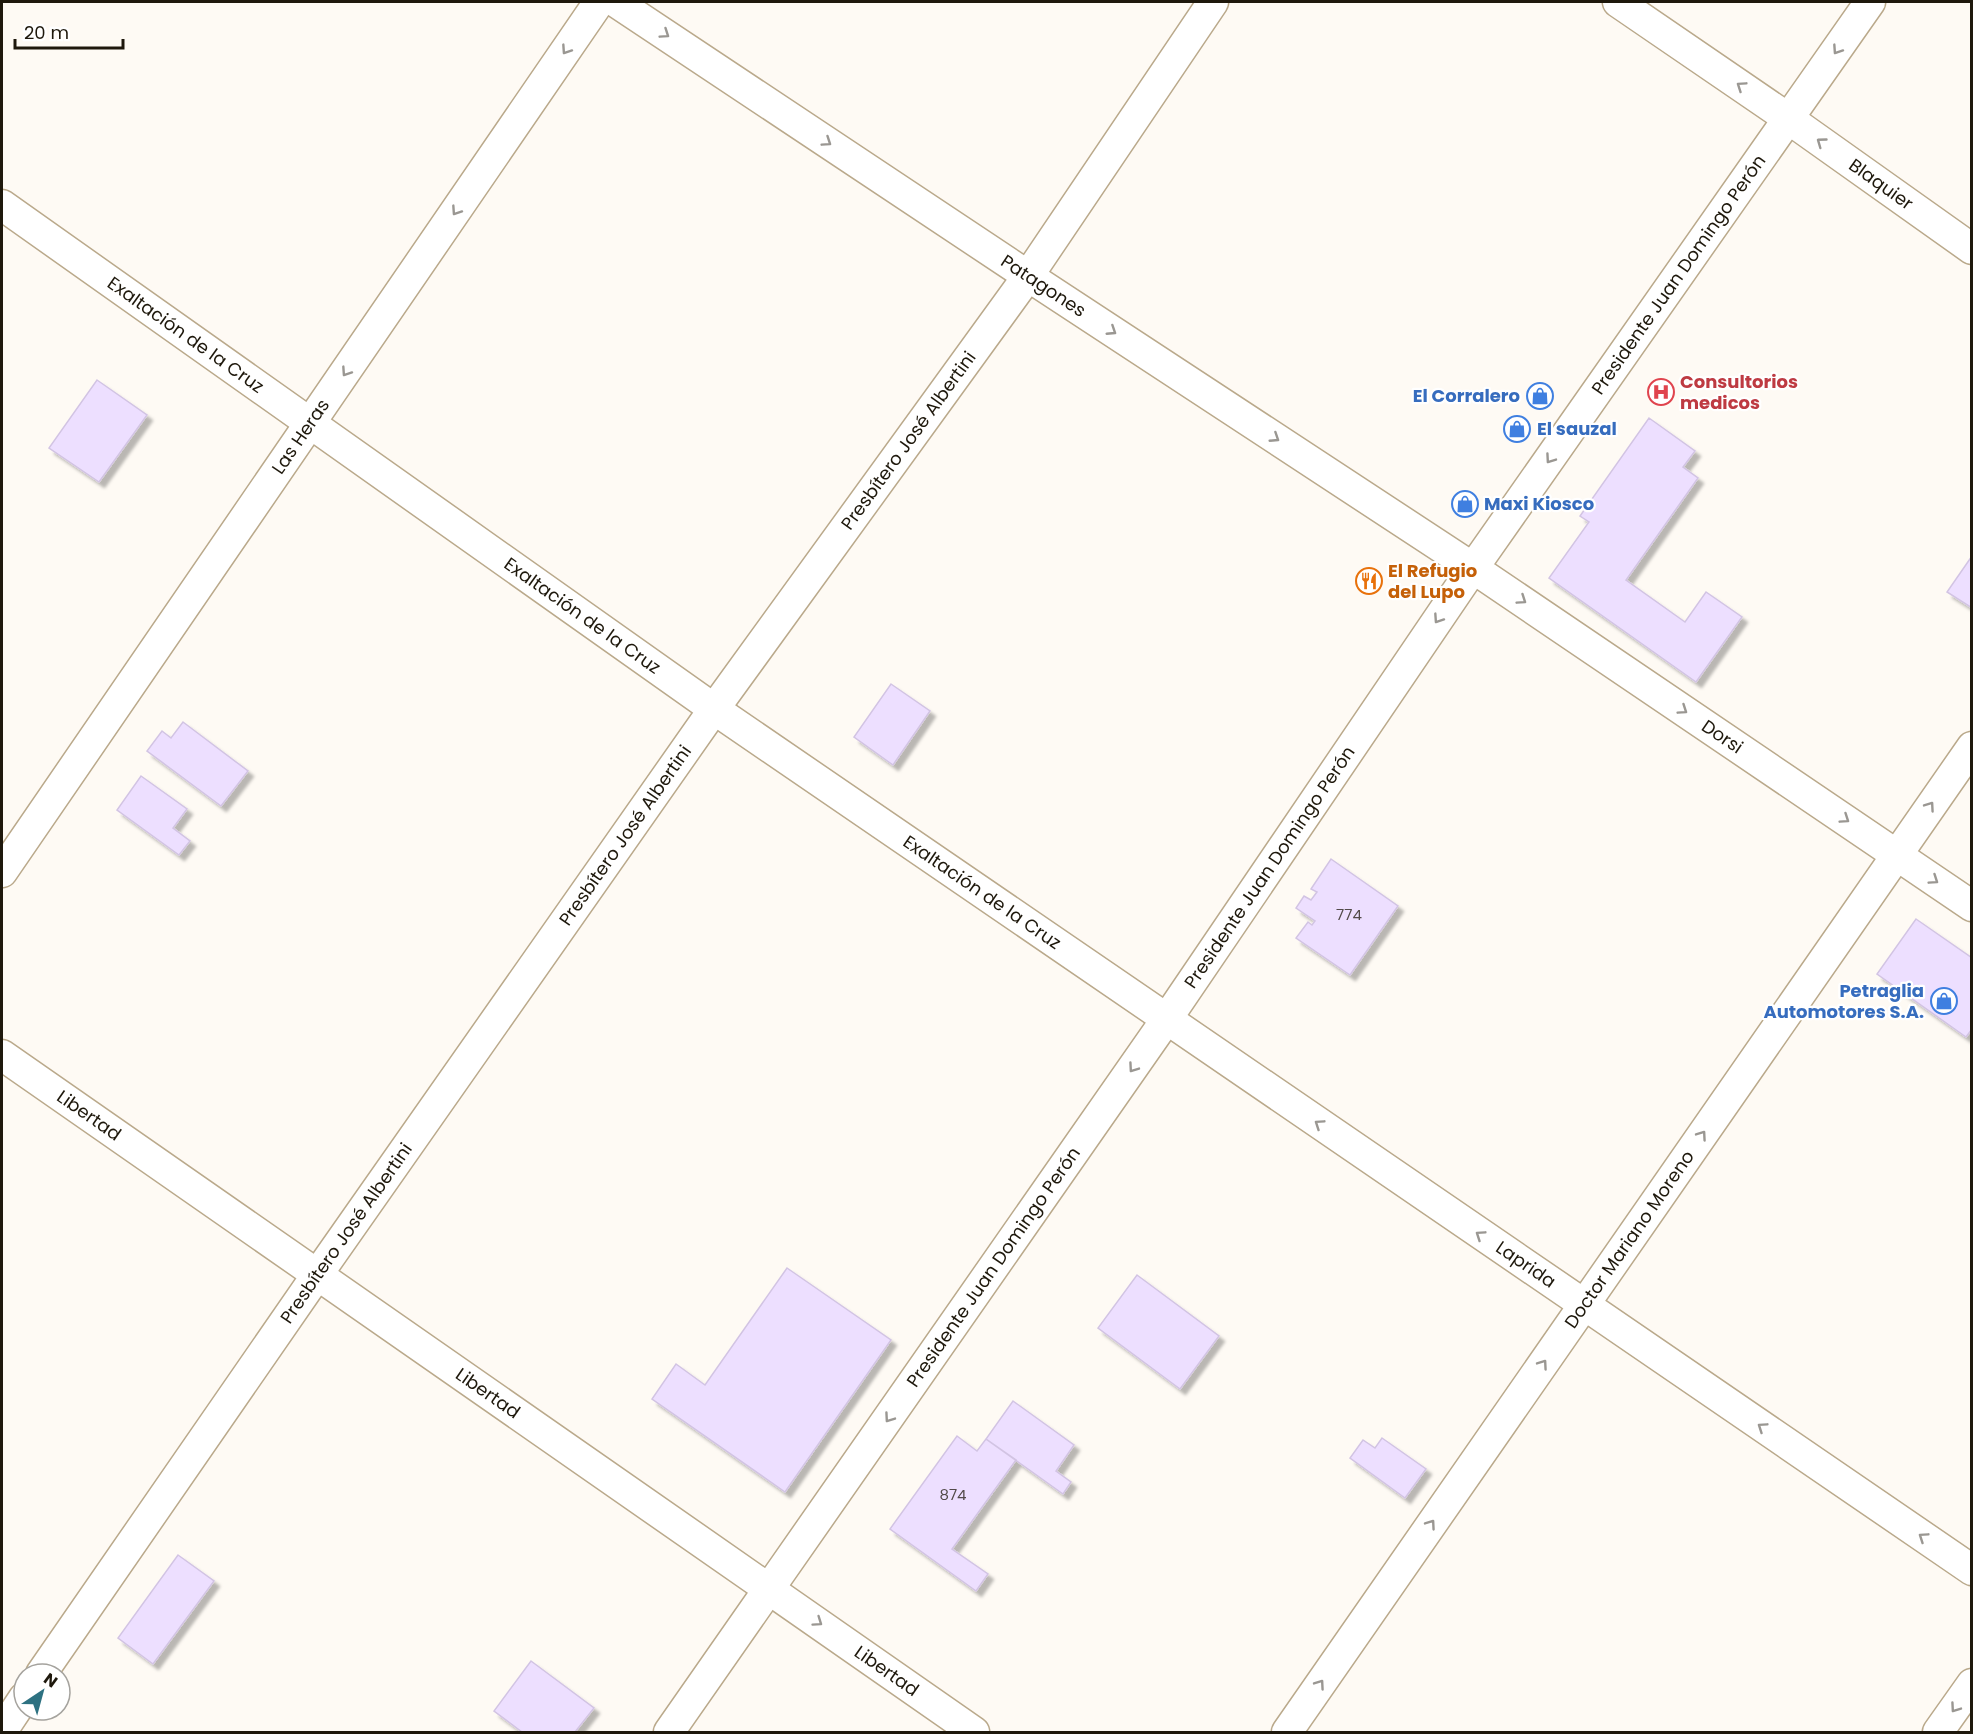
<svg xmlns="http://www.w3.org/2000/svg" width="1973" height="1734" font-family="Poppins,sans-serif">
<defs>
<filter id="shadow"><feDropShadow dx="5.5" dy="5.5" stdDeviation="1.5" flood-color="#0004"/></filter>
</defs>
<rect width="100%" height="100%" fill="#fefaf4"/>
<path fill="#eddfff" stroke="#d2c4e3" stroke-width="1.5" filter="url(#shadow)" d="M97,380l50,35 -48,67 -50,-34z
M1649,418l46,33 -12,16 15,11 -72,102 59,42 21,-30 36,25 -46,65 -147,-104 40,-56 -9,-6z
M1972,556v52l-25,-16z
M891,684l39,27 -37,54 -39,-28z
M183,722l65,49 -27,35 -74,-55 15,-20 9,7z
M141,776l46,33 -14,19 17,13 -11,14 -62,-45z
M1331,859l67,47 -48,69 -54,-37 12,-16 4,3 3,-4 -19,-13 8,-12 7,4 6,-8 -6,-3z
M1916,919l56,39v71l-6,8 -89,-63z
M787,1268l104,72 -106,152 -133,-93 24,-35 29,21z
M1137,1275l82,61 -39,53 -82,-61z
M1013,1401l61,44 -18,26 15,11 -8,12 -77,-55z
M957,1436l20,15 9,-12 30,21 -64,89 36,25 -12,17 -86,-62z
M1382,1438l44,31 -21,29 -55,-40 13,-18 12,8z
M178,1555l36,26 -61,83 -35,-26z
M531,1661l63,47 -19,24h-53l-28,-21z"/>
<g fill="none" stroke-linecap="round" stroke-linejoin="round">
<defs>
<g id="minor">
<path id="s1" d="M616,2l412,274 445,292 499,338"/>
<path id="s2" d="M1618,2l171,117 183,130"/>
<path id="s3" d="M2,205l712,504 1258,861"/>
<path id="s4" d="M2,872l597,-870"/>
<path id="s5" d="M2,1055l972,677"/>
<path id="s6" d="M41,1674l276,-399 397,-566 314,-433 185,-274"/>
<path d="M2,1731l22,-33"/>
<path id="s7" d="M669,1732l497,-712 307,-452 397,-566"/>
<path id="s8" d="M1287,1732l685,-985"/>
<path d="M1938,1732l34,-48"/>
</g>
</defs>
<use href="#minor" stroke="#baa98b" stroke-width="33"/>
<use href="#minor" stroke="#fff" stroke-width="30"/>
</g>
<defs><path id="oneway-chevron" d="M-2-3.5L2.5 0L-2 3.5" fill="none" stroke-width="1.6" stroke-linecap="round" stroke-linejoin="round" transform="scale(1.5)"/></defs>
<g stroke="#9a9792">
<use href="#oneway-chevron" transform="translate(665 34) rotate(34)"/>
<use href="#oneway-chevron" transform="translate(566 50) rotate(124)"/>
<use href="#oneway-chevron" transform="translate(1837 50) rotate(124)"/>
<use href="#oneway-chevron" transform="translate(1741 86) rotate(-146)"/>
<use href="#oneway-chevron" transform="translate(827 142) rotate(34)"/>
<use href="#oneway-chevron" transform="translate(1821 142) rotate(-144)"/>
<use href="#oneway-chevron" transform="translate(456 211) rotate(124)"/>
<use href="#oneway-chevron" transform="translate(1112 331) rotate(33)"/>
<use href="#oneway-chevron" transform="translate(346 372) rotate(124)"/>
<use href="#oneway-chevron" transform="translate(1275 438) rotate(33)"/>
<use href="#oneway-chevron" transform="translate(1550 459) rotate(125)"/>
<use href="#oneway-chevron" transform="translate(1522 600) rotate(34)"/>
<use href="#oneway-chevron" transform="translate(1438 619) rotate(124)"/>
<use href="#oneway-chevron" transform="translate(1683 710) rotate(34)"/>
<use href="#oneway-chevron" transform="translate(1930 806) rotate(-55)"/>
<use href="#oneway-chevron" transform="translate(1845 819) rotate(34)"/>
<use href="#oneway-chevron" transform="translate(1934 880) rotate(34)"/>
<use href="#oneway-chevron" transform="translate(1133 1068) rotate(125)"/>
<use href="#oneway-chevron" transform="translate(1319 1124) rotate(-146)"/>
<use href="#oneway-chevron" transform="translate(1702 1135) rotate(-55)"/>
<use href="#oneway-chevron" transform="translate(1480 1235) rotate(-146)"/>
<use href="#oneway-chevron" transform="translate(1543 1364) rotate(-55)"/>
<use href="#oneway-chevron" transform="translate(889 1418) rotate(125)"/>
<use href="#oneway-chevron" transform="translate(1762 1427) rotate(-146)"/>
<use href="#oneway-chevron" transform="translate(1431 1524) rotate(-55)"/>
<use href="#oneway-chevron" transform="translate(1923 1537) rotate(-146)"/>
<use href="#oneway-chevron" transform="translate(818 1622) rotate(35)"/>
<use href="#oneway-chevron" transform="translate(1320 1684) rotate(-55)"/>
<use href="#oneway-chevron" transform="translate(1955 1708) rotate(125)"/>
</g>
<defs>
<symbol id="hospital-ring" viewBox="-11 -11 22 22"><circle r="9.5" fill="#fff" stroke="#e0444e" stroke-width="1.5"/><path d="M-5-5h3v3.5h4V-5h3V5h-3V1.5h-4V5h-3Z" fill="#e0444e"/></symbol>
<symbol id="shop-ring" viewBox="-11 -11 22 22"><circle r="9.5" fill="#fff" stroke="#3f7fe0" stroke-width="1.5"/><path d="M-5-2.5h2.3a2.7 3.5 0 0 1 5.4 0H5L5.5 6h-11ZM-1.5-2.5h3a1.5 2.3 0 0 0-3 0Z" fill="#3f7fe0"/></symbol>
<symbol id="restaurant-ring" viewBox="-11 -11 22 22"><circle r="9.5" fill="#fff" stroke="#e8710a" stroke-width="1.5"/><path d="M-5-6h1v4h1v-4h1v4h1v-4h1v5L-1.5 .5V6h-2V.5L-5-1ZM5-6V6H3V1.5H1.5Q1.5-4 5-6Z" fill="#e8710a"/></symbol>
</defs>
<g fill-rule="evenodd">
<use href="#hospital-ring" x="1646" y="377" width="30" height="30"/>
<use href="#shop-ring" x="1525" y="381" width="30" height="30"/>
<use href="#shop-ring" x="1502" y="414" width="30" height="30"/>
<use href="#shop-ring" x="1450" y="489" width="30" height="30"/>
<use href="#restaurant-ring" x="1354" y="566" width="30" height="30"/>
<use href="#shop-ring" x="1929" y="986" width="30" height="30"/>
</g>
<g text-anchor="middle" stroke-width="4.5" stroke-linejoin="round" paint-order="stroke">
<g font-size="15" fill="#524a49">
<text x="1349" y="920">774</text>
<text x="953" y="1500">874</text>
</g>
<g font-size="18" fill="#1e180c" stroke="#fff">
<text dy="6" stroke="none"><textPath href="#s2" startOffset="320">Blaquier</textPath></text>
<text dy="6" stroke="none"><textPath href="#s7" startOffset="1773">Presidente Juan Domingo Perón</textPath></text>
<text dy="6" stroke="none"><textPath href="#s1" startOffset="513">Patagones</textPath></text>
<text dy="6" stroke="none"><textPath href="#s3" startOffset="225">Exaltación de la Cruz</textPath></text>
<text dy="6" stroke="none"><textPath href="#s4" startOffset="528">Las Heras</textPath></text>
<text dy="6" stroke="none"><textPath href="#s6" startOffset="1508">Presbítero José Albertini</textPath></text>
<text dy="6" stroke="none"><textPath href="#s3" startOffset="711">Exaltación de la Cruz</textPath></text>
<text dy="6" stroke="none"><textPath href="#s1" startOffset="1328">Dorsi</textPath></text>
<text dy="6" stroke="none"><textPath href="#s6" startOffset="1022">Presbítero José Albertini</textPath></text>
<text dy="6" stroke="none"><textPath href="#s7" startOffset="1053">Presidente Juan Domingo Perón</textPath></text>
<text dy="6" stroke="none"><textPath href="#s3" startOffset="1197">Exaltación de la Cruz</textPath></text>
<text dy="6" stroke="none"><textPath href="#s5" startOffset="106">Libertad</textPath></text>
<text dy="6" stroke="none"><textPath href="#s6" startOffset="536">Presbítero José Albertini</textPath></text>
<text dy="6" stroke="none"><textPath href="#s8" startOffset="600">Doctor Mariano Moreno</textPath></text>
<text dy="6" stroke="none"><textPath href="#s3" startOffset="1856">Laprida</textPath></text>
<text dy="6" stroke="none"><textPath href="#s7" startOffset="567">Presidente Juan Domingo Perón</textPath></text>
<text dy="6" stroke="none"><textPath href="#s5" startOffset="592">Libertad</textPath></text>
<text dy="6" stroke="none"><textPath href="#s5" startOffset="1078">Libertad</textPath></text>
</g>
<g font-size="18" font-weight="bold" fill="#be3a42" stroke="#fff" text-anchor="start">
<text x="1680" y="388">Consultorios<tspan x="1680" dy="21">medicos</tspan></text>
</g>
<g font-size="18" font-weight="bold" fill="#366cbe" stroke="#fff" text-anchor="end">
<text x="1520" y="402">El Corralero</text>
<text x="1537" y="435" text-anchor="start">El sauzal</text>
<text x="1484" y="510" text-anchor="start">Maxi Kiosco</text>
<text x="1924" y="997">Petraglia<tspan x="1924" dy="21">Automotores S.A.</tspan></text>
</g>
<g font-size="18" font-weight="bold" fill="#c56008" stroke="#fff" text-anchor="start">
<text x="1388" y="577">El Refugio<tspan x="1388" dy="21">del Lupo</tspan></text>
</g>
</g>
<rect width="1973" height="1734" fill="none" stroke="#1e180c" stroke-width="6"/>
<g transform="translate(42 1692) rotate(36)"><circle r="28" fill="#ffffff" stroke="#a5a39e" stroke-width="1.5"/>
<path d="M0-4.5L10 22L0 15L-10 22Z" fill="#2d7181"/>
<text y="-9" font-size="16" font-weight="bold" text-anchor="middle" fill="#1e180c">N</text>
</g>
<path d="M15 39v9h108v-9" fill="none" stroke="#1e180c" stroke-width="3"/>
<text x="24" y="39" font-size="18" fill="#1e180c" stroke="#ffffff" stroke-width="4.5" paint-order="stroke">20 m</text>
</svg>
